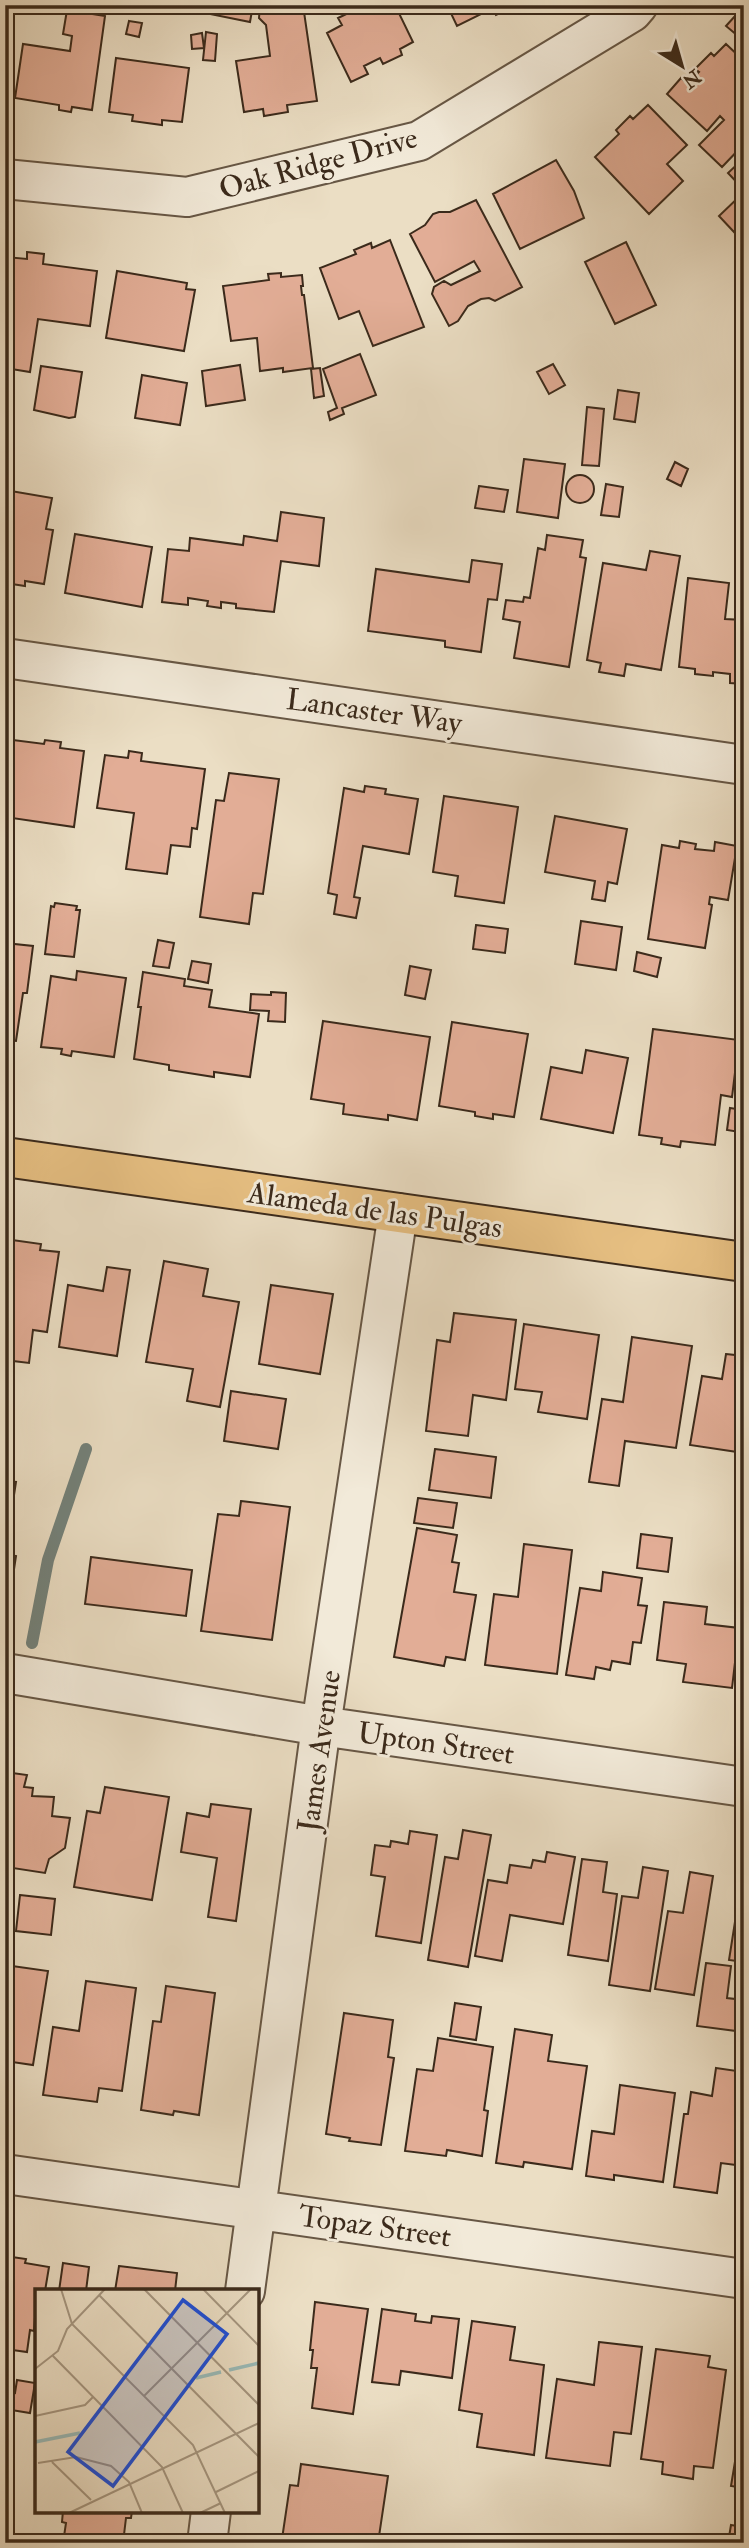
<svg xmlns="http://www.w3.org/2000/svg" width="749" height="2548" font-family="'IM FELL Double Pica',serif">
<rect width="100%" height="100%" fill="#ebdec4"/>
<filter id="stains"><feTurbulence type="fractalNoise" baseFrequency=".00286" numOctaves="4"/><feColorMatrix values="0 0 0 0 .2 0 0 0 0 .09 0 0 0 0 .02 0 0 0 .5 -.17"/></filter>
<radialGradient id="worn" r=".72"><stop offset=".6" stop-color="#630" stop-opacity="0"/><stop offset="1" stop-color="#630" stop-opacity=".3"/></radialGradient>
<g fill="none" stroke-linecap="round" stroke-linejoin="round">
<path stroke="#73817a" stroke-width="12" d="M32,1643l16,-83 38,-111"/>
</g>
<path fill="#e2ad96" stroke="#3b2a1b" stroke-width="2" d="M211,5h42l-3,17 -40,-8z
M260,5h43l14,96 -30,4 1,7 -24,4 -1,-7 -19,3 -8,-51 34,-5 -4,-31 -7,-7z
M365,5h30l18,37 -13,7 2,6 -19,9 -3,-6 -16,8 4,8 -17,8 -24,-49 15,-8 -4,-7z
M447,5h65l1,2 -17,8 -3,-7 -36,18z
M744,6v35l-18,-15z
M67,10l38,6 -13,94 -20,-3 -1,5 -12,-2v-5l-44,-7 8,-54 47,7 2,-15 -9,-2z
M129,21l13,2 -3,14 -13,-3z
M206,32l11,2 -2,27 -12,-1z
M202,33l2,15 -12,1 -1,-14z
M726,44l18,17v40l-3,2 3,3v38l-22,23 -23,-22 25,-25 -4,-4 -13,15 -40,-37 14,-16 7,6 11,-12 -4,-3 16,-16 3,3z
M116,58l73,10 -7,54 -20,-2v5l-30,-4 1,-6 -24,-3z
M648,105l39,40 -20,19 16,17 -34,33 -54,-57 24,-23 -3,-4 14,-14 3,3z
M744,158v32l-16,-17z
M556,160l18,31 10,27 -64,31 -27,-55z
M742,194l2,29 -10,9 -15,-16z
M476,200l46,87 -27,14 -6,-3 -8,1 -13,7 -10,15 -9,5 -17,-32 2,-7 10,-6 7,4 29,-14 -6,-10 -39,21 -25,-48 15,-9 8,-11 6,-2h11z
M390,240l34,87 -51,19 -14,-35 -20,8 -19,-51 36,-14 -2,-4 17,-7 1,5z
M626,242l30,63 -41,19 -30,-62z
M27,252l17,2 -1,10 54,7 -7,55 -52,-7 -8,53 -25,-4 1,-111 21,2z
M117,271l70,12 -1,6 9,1 -11,61 -78,-13z
M281,273v4l21,-2 1,11h-2l1,9h2l9,73 -30,4v-4l-23,3 -3,-33 -26,3 -8,-55 46,-6 -1,-6z
M360,354l16,41 -34,13 2,6 -14,6 -2,-8 9,-4 -14,-39z
M553,364l12,21 -16,9 -12,-22z
M240,365l5,35 -39,6 -4,-35z
M41,366l41,6 -7,45 -6,1 -35,-8z
M320,368l4,28 -10,2 -3,-29z
M142,375l45,8 -7,42 -45,-7z
M618,390l21,3 -4,29 -21,-3z
M587,407l17,2 -5,57 -17,-1z
M524,459l41,5 -7,54 -41,-6z
M675,462l13,7 -7,17 -14,-7z
M566 489a14 14 0 1 1 28 0a14 14 0 1 1-28 0Z
M606,484l17,3 -4,30 -18,-2z
M479,486l29,4 -4,22 -29,-4z
M5,490l47,8 -6,31 7,1 -9,54 -19,-3v5l-20,-3z
M281,512l43,6 -5,48 -38,-5 -7,51 -38,-4v-4l-15,-2v6l-14,-2 1,-5 -20,-3v7l-26,-3 6,-53 21,2 1,-13 53,7 1,-9 33,5z
M75,534l77,13 -10,60 -77,-14z
M547,535l36,5 -3,17 6,1 -17,109 -55,-9 6,-36 -17,-3 3,-19 17,2 1,-5 6,1 8,-50 7,2z
M650,551l30,5 -19,114 -35,-6 -2,12 -25,-4 2,-9 -14,-3 16,-97 43,7z
M472,560l30,4 -5,36 -9,-1 -7,53 -36,-5v-6l-77,-10 8,-62 93,13z
M688,578l41,5 -4,36 19,1v64l-14,-1v-9l-17,-2v4l-18,-2v-5l-16,-2z
M5,739l39,5 1,-4 16,2 -1,6 24,3 -10,76 -69,-10z
M129,751l13,2 -1,8 64,8 -8,60 -5,-1 -2,19 -19,-2 -4,29 -41,-5 8,-56 -37,-5 8,-53 23,3z
M229,773l50,6 -16,115 -10,-1 -4,31 -49,-7 16,-117 8,1z
M365,786l21,3 -1,5 33,5 -9,55 -46,-8 -9,51 6,1 -4,20 -22,-4 3,-19 -9,-2 16,-105 20,4z
M444,796l74,11 -14,96 -49,-7 3,-20 -25,-4z
M555,816l72,13 -10,55 -9,-2 -3,19 -13,-2 3,-18 -50,-9z
M680,841l16,3 -1,5 19,2 1,-9 22,4 -9,54 -18,-3 -1,7 3,1 -7,43 -57,-9 14,-94 17,3z
M55,903l22,3 -1,4h4l-6,47 -29,-3 6,-48 3,1z
M581,921l41,6 -6,43 -41,-6z
M476,925l32,4 -3,24 -32,-4z
M158,940l16,3 -5,25 -16,-2z
M5,943l28,3 -6,47h-4l-7,48 -11,-1z
M637,952l24,6 -4,19 -23,-6z
M192,961l19,3 -3,19 -20,-4z
M410,966l21,4 -6,29 -20,-4z
M77,971l49,7 -12,79 -42,-6 -1,5 -10,-2 1,-5 -21,-2 10,-71 25,4z
M143,972l42,7 -1,7 28,4 -3,17 50,7 -9,63 -36,-5v5l-45,-7v-5l-35,-6 7,-52h-3z
M271,992l15,1 -1,29 -17,-1 1,-10 -19,-1 1,-16 20,1z
M323,1021l107,16 -13,83 -29,-5v5l-45,-6 1,-10 -33,-5z
M452,1022l76,12 -14,83 -21,-3v5l-18,-3v-4l-36,-6z
M653,1029l86,11 -7,57 -11,-2 -6,50 -34,-4 -1,6 -19,-3 1,-6 -23,-3z
M586,1050l42,8 -15,75 -72,-14 10,-52 31,6z
M730,1108l13,2 1,-2v41l-7,-1 3,-16 -13,-2z
M5,1239l36,5 -1,6 19,2 -12,80 -14,-2 -4,33 -24,-3z
M164,1261l44,8 -5,27 36,6 -19,105 -33,-6 6,-32 -47,-7z
M107,1267l23,3 -13,86 -58,-9 9,-62 35,6z
M271,1285l62,9 -13,80 -61,-10z
M454,1313l62,7 -10,80 -33,-5 -5,41 -42,-5 11,-91 13,2z
M524,1324l75,11 -12,84 -49,-7 4,-20 -27,-3z
M632,1337l60,9 -16,102 -51,-7 -6,45 -30,-4 13,-83 21,3z
M726,1354l18,2v97l-54,-8 12,-69 20,3z
M231,1391l55,8 -8,50 -54,-8z
M435,1449l61,8 -5,41 -62,-8z
M5,1481l11,1 -11,72z
M418,1498l39,5 -4,25 -39,-5z
M241,1501l49,6 -18,133 -71,-9 17,-117 21,2z
M417,1528l40,7 -5,27 7,1 -5,29 22,3 -11,65 -19,-3 -2,9 -50,-9z
M641,1534l31,4 -4,34 -31,-4z
M524,1544l48,6 -15,124 -72,-9 9,-71 24,3z
M5,1554l11,2 -5,33 -6,-1z
M91,1557l101,13 -6,46 -101,-12z
M603,1572l39,6 -4,27 9,1 -6,37 -8,-1 -3,22 -18,-3 -2,9 -14,-3 -2,12 -28,-4 14,-87 21,3z
M664,1602l43,5 -2,17 34,4 -7,60 -49,-6 3,-18 -29,-4z
M5,1772l22,3 -3,12 9,1 -1,8 22,1 -2,19 18,2 -5,30 -16,11 -4,14 -39,-6z
M105,1787l64,10 -17,103 -78,-13 13,-76 13,2z
M211,1804l40,5 -15,112 -28,-4 9,-59 -36,-6 6,-39 22,4z
M463,1830l28,5 -23,132 -40,-7 17,-103 13,2z
M410,1831l27,4 -16,108 -45,-7 9,-59 -14,-2 4,-30 15,2 1,-6 17,3z
M547,1852l28,5 -12,67 -53,-9 -8,46 -27,-5 13,-76 19,3 3,-18 21,3 2,-8 12,2z
M582,1859l25,3 -4,30 14,2 -9,67 -40,-6z
M643,1867l25,4 -18,120 -41,-6 13,-89 16,2z
M690,1872l23,4 -19,119 -39,-6 13,-78 15,2z
M740,1890l4,1v71l-15,-2z
M20,1895l35,4 -4,36 -35,-4z
M706,1963l25,3 -4,32 17,2v32l-47,-6z
M5,1965l43,6 -15,94 -28,-4z
M86,1981l50,7 -14,103 -23,-3 -2,14 -54,-7 10,-68 26,4z
M166,1986l49,7 -16,122 -25,-4 -1,4 -32,-5 12,-89 8,1z
M455,2003l26,4 -5,33 -26,-4z
M344,2013l49,7 -5,37 6,1 -13,87 -32,-4 1,-3 -24,-4z
M515,2029l37,6 -4,26 39,5 -15,103 -48,-7 -1,5 -27,-4z
M438,2038l55,9 -9,63 4,1 -6,45 -35,-6 -1,6 -41,-5 12,-82 16,2z
M716,2068l28,4v94l-23,-3 -4,30 -43,-6 10,-73h4l3,-22 21,4z
M620,2085l55,8 -12,89 -49,-7v5l-28,-4 6,-45 22,3z
M5,2256l21,3 -1,4 24,4 -4,24h-8l-3,40 -4,-1 -3,22 -22,-3z
M63,2263l26,4 -3,24h-27z
M119,2266l58,7 -2,18h-60z
M315,2302l53,7 -15,105 -41,-6 5,-40h-6l2,-18h-3z
M382,2309l34,5 -1,7 16,2 1,-7 27,3 -7,59 -51,-7 -2,14 -27,-3z
M472,2321l43,6 -5,33 34,5 -10,90 -57,-8 5,-33 -23,-4z
M599,2342l43,5 -11,87 -17,-2 -4,34 -64,-8 11,-79 37,6z
M656,2349l54,7 -2,11 18,3 -13,98 -19,-2 -1,13 -31,-5 1,-12 -22,-3z
M17,2380l18,3 -5,30 -25,-4v-18l10,2z
M744,2407v81l-13,-2z
M301,2464l87,12 -10,67h-69l-27,-4 8,-54 8,1z
M63,2511h69l-1,7h-5l-3,25h-60l3,-20 -4,-1z
M731,2525l13,2v16h-16z"/>
<g fill="none" stroke-linecap="round" stroke-linejoin="round">
<defs>
<path id="minor" d="M5,179l182,18 232,-56 213,-129 6,-7
M5,658l739,107
M5,1673l316,53 423,61
M5,2174l739,105
M245,2291l76,-565 77,-513
M207,2543l4,-32"/>
<path id="major" d="M5,1157l739,105"/>
</defs>
<use href="#minor" stroke="#675745" stroke-width="42"/>
<use href="#major" stroke="#3b2a1b" stroke-width="42"/>
<use href="#minor" stroke="#f2ead9" stroke-width="38"/>
<use href="#major" stroke="#e6bf82" stroke-width="38"/>
</g>
<g text-anchor="middle" stroke-width="6" stroke-linejoin="round" paint-order="stroke">
<g font-size="30" fill="#3b2a1b" stroke="#f2ead9">
<text transform="translate(318 163) rotate(-15)" y="10">Oak Ridge Drive</text>
<text transform="translate(374 711) rotate(8)" y="10">Lancaster Way</text>
<text transform="translate(375 1210) rotate(8)" y="10">Alameda de las Pulgas</text>
<text transform="translate(436 1743) rotate(8)" y="10">Upton Street</text>
<text transform="translate(319 1751) rotate(-82)" y="10">James Avenue</text>
<text transform="translate(375 2226) rotate(8)" y="10">Topaz Street</text>
</g>
</g>
<g transform="translate(35 2289)">
<rect width="224" height="224" fill="#ebdec4"/>
<path fill="none" stroke="#99bbb9" stroke-width="3.5" d="M194,81l30,-7M161,89l25,-6M0,153l45,-9"/>
<path fill="none" stroke="#a59680" stroke-width="2" d="M26,0l11,35 121,121 32,68M109,0l115,116M168,0l56,57M64,6l160,162M18,67l109,111 21,46M0,80l23,-18 9,-22 38,-40M109,107l107,-107M0,127l50,-11 8,-8M17,173l39,38M3,174l38,-6 35,9 18,16 13,31M181,203l43,-21M34,224l190,-90M165,224l21,-10"/>
<path fill="#1d4ed8" fill-opacity="0.15" stroke="#1d4ed8" stroke-width="3.5" d="M148,11l44,34 -114,152 -45,-34z"/>
<rect width="224" height="224" fill="none" stroke="#3b2a1b" stroke-width="3.5"/>
</g>
<rect width="749" height="2548" fill="none" stroke="#ebdec4" stroke-width="28"/>
<rect x="7" y="7" width="735" height="2534" fill="none" stroke="#3b2a1b" stroke-width="3.5"/>
<rect x="14" y="14" width="721" height="2520" fill="none" stroke="#3b2a1b" stroke-width="2"/>
<g transform="translate(682 66) rotate(143)" stroke="#f2ead9" stroke-width="5" paint-order="stroke">
<path d="M0-5L12 26L0 18L-12 26Z" fill="#3b2a1b"/>
<text y="-10" font-size="19" font-weight="bold" text-anchor="middle" fill="#3b2a1b">N</text>
</g>
<rect width="100%" height="100%" filter="url(#stains)"/>
<rect width="100%" height="100%" fill="url(#worn)"/>
</svg>
